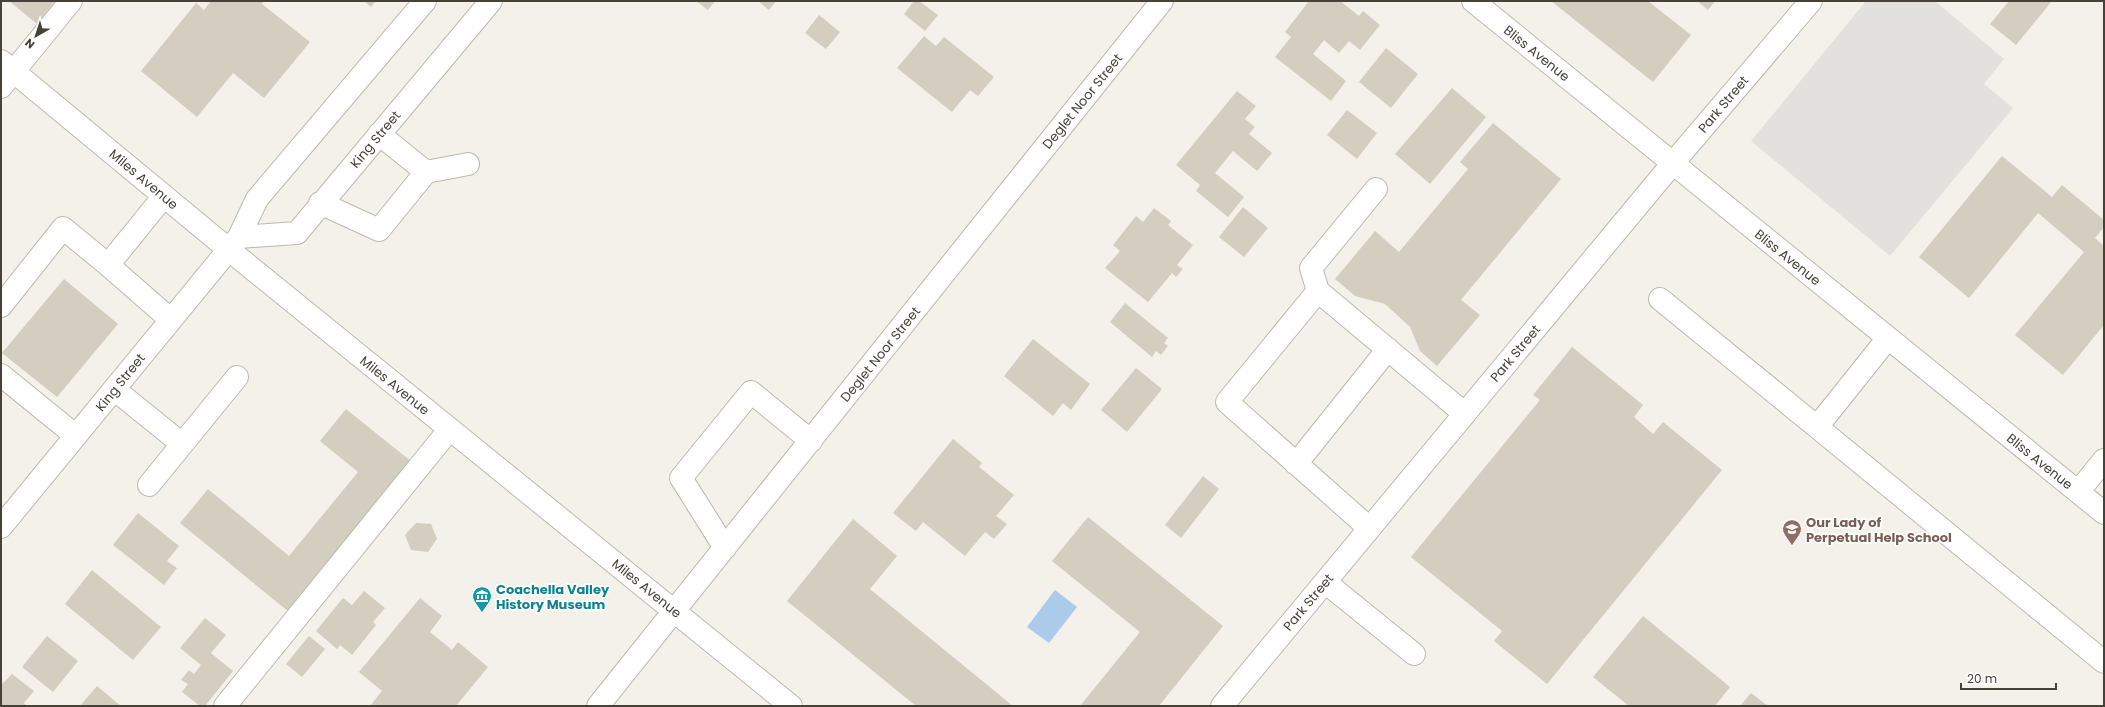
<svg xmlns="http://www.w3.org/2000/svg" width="2105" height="707" font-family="Poppins,sans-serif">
<rect width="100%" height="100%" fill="#f3f1ea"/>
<path fill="#e2e1de" d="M1866,1h69l69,58 -20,25 29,24 -123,148 -139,-115z"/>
<path fill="#accae9" d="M1055,590l22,17 -28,36 -22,-16z"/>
<path fill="#d3cec0" d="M9,1h46l-18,23z
M211,1h53l-2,3 48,38 -46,56 -31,-25 -36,44 -56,-46 55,-68 8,7z
M364,1h12l-5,6z
M696,1h19l-7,9z
M758,1h18l-7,9z
M914,1h5l19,14 -13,16 -21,-17z
M1309,1h31l19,15 4,-5 17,14 -20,25 -11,-9 -10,12 -15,-13 -11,14 33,27 -15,20 -56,-44 16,-20 -6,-5z
M1551,1h97l43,34 -38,47z
M1697,1h18l-7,9z
M2009,1h43l-36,44 -26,-21z
M819,15l21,17 -14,17 -21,-16z
M924,36l12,10 8,-9 50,40 -16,19 -8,-6 -18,22 -55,-44z
M1386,48l32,26 -27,34 -32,-26z
M1452,88l34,29 -56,67 -35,-30z
M1237,91l19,15 -11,13 10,8 -6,7 23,19 -15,18 -24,-20 -18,22 29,24 -16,20 -32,-26 4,-6 -24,-20z
M1347,110l30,23 -20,26 -30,-24z
M1493,123l68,56 -100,121 19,15 -43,51 -17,-15 -10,-24 -25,-23 -30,-8 -20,-17 40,-48 24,21 69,-83 -8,-7z
M2002,156l50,41 10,-12 42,35v7l-9,11 9,8v79l-41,50 -48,-40 69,-83 -46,-39 -69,85 -50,-41z
M1243,207l25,21 -24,29 -25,-20z
M1154,208l17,13 -3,4 25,20 -16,20 6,4 -7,8 -4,-4 -24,29 -43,-34 15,-17 -7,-6 23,-29 7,6z
M64,279l54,45 -61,73 -55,-44z
M1125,303l43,35 -4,5 4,3 -7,9 -5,-4 -4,6 -42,-35z
M1033,339l57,45 -19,26 -8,-7 -10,13 -49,-40z
M1572,347l71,58 -9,12 19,17 10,-12 59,48 -175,214 -53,-43 8,-10 -91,-74 129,-157 -7,-5z
M1136,368l26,21 -35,43 -26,-22z
M346,409l66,53 -123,150 -109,-89 28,-34 81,67 69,-84 -38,-31z
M953,439l29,24 -3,4 35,28 -18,21 11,8 -13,15 -9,-7 -20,24 -42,-34 -7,9 -23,-18z
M1203,476l16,13 -38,49 -16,-13z
M138,513l41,33 -12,15 10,7 -13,17 -51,-40z
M1088,517l135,109 -64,80h-79l60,-74 -88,-71z
M853,519l44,37 -27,33 143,117h-97l-129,-105z
M416,523l15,1 6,15 -9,13 -17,-2 -6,-15z
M92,570l69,57 -28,33 -68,-56z
M364,591l21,17 -12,14 3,3 -24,30 -12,-10 -3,4 -21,-18 27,-33 9,7z
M420,598l22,18 -12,16 22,18 6,-8 30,25 -32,39h-86l12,-15 -23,-19z
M1643,616l87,71 -15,19h-86l-36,-29z
M205,618l21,17 -15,18 22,18 -28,35h-5l-18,-14 6,-8 -7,-4 8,-10 5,4 7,-9 -21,-17z
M47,636l31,25 -25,31 -31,-25z
M309,636l16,13 -23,28 -16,-13z
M12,674l22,17 -10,12 3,3h-26v-21z
M97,686l24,20h-41z
M1751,693l17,13h-28z"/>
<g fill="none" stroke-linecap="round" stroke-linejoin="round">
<defs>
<path id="minor" d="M1473,1l631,512
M1,61l227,188 563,457
M1,87l70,-86
M379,134l47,38
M320,203l59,27 47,-58 42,-8
M239,237l58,-4 194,-232
M108,265l63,55
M1318,291l-7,-23 65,-79
M1660,299l157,128
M1,306l62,-78 45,37 56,-69
M1888,338l-71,89 287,235
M1,375l75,61
M114,389l68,55
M1296,464l92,-115
M149,485l88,-108
M2078,492l26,-32
M1,527l238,-290 18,-38 168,-198
M1369,528l-142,-126 91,-111 147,123
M725,548l-44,-70 70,-86 60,49
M1325,582l89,72
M225,706l224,-276
M598,706l564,-705
M1222,706l451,-543 138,-162"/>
</defs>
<use href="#minor" stroke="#beb9ad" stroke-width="24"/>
<use href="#minor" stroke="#fff" stroke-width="22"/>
</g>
<defs>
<symbol id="school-pin" viewBox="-11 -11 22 30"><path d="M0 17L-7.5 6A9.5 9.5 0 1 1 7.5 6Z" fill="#8d6e63" stroke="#fff"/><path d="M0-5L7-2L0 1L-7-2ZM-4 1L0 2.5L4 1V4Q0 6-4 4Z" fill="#fff"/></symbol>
<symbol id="museum-pin" viewBox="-11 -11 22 30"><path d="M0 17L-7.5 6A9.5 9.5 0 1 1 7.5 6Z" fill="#0f9aa8" stroke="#fff"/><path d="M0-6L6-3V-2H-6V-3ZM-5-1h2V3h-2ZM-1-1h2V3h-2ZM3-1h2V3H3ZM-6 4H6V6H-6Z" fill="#fff"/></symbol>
</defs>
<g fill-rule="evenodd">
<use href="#school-pin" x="1781" y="518" width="22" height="30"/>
<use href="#museum-pin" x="471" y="585" width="22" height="30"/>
</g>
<g text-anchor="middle" stroke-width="3.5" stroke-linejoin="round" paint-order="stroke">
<g font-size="13" fill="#464238" stroke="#fff">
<text transform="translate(1537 53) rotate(39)" y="5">Bliss Avenue</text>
<text transform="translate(1082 101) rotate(-51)" y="5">Deglet Noor Street</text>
<text transform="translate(1723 104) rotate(-50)" y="5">Park Street</text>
<text transform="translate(375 139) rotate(-50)" y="5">King Street</text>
<text transform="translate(144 179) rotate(40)" y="5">Miles Avenue</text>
<text transform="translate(1788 257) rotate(39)" y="5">Bliss Avenue</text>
<text transform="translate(1515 353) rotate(-50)" y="5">Park Street</text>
<text transform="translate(880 354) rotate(-51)" y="5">Deglet Noor Street</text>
<text transform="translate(120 382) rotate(-51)" y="5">King Street</text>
<text transform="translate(395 385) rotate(39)" y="5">Miles Avenue</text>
<text transform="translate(2040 461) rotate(39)" y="5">Bliss Avenue</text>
<text transform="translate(647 588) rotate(39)" y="5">Miles Avenue</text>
<text transform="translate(1308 602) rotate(-50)" y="5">Park Street</text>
</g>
<g font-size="13" font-weight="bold" fill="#785e54" stroke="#fff" text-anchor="start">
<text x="1806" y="527">Our Lady of<tspan x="1806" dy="15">Perpetual Help School</tspan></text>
</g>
<g font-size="13" font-weight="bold" fill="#0d838f" stroke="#fff" text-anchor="start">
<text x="496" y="594">Coachella Valley<tspan x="496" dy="15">History Museum</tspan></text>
</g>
</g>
<rect width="2105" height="707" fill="none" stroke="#464238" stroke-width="4"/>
<g transform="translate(36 36) rotate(219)" stroke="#ffffff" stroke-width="3" paint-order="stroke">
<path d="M0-3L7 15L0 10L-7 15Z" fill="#464238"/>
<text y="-6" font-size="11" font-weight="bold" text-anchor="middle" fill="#464238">N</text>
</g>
<path d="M1961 683v6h95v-6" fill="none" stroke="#464238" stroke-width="2"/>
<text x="1967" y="683" font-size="12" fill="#464238" stroke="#ffffff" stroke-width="3" paint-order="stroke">20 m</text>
</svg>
